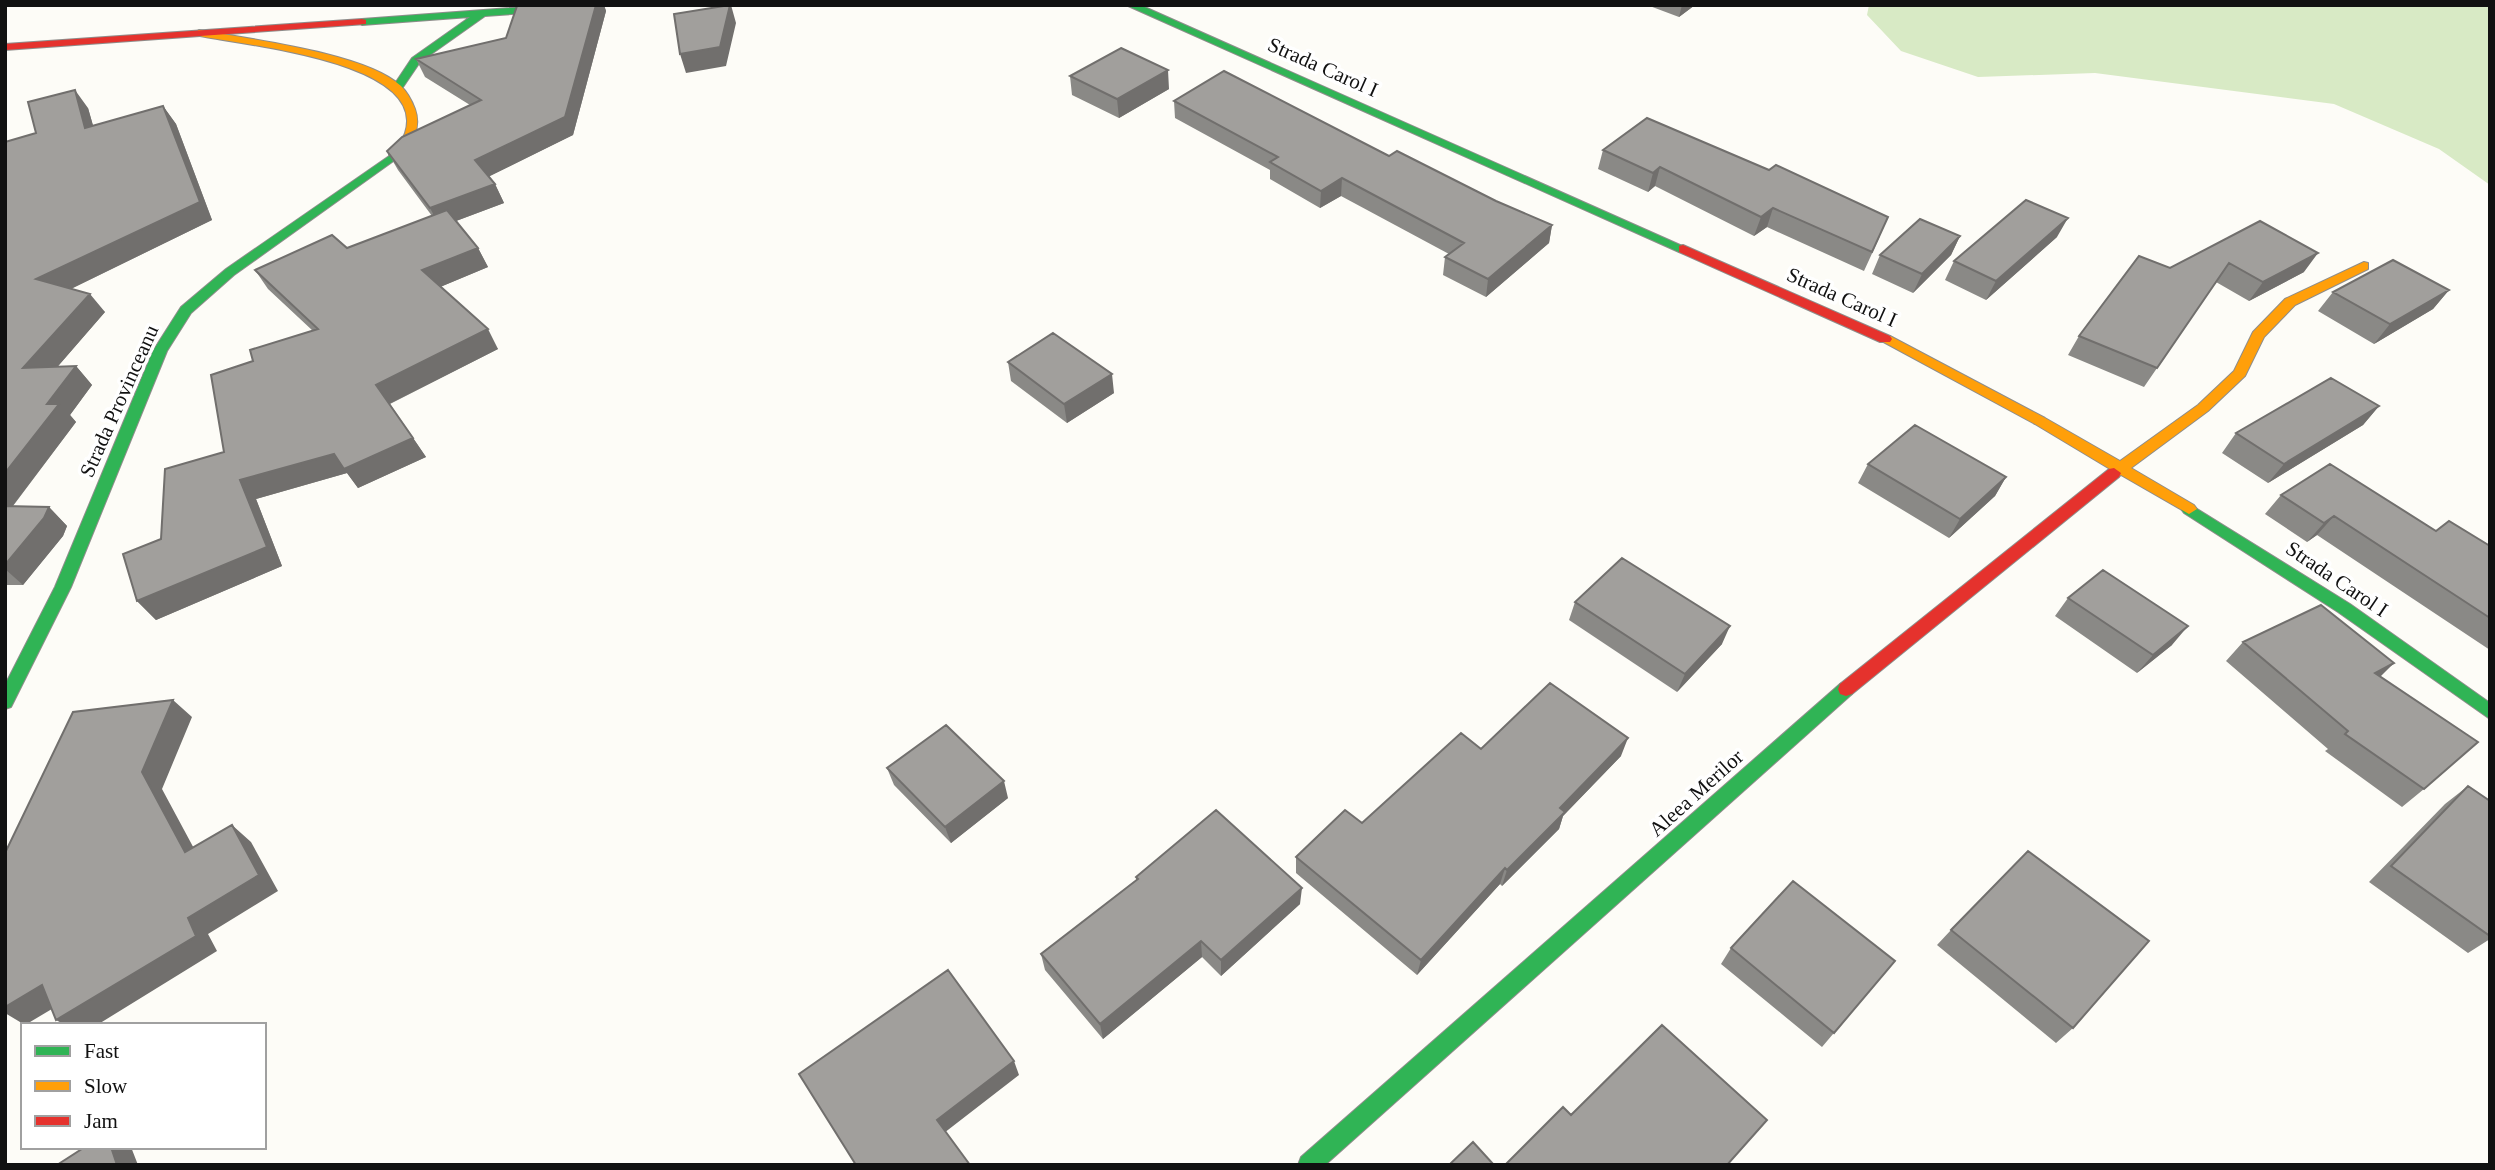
<svg xmlns="http://www.w3.org/2000/svg" width="2495" height="1170" font-family="Georgia,serif">
<rect width="100%" height="100%" fill="#fdfcf7"/>
<path fill="#d8eac5" d="M1869,5h621v180l-51,-36 -105,-45 -239,-31 -117,4 -77,-26 -34,-36z"/>
<g fill="none" stroke-linecap="round" stroke-linejoin="round">
<defs>
<path id="fast" d="M550,5h50l-5,3 -110,8 -65,46 -19,28 -4,1 -5,-3 20,-30 58,-41 -108,8 -5,-3 5,-3z
M1126,5h14l549,244 -2,3h-8z
M395,152l6,3 -2,2 -165,118 -43,38 -24,38 -96,236 -60,120 -6,2v-24l50,-98 98,-236 28,-44 45,-38z
M2189,504l161,100 140,99v16l-152,-107 -154,-99 -3,-4z
M1846,682l6,2 2,5 -2,5 -527,471h-27l3,-8 539,-473z"/>
<path id="slow" d="M199,30c49,9 167,23 202,56 6,6 11,15 14,23 7,20 -3,34 -16,48h-8l-2,-2c6,-7 13,-13 16,-22 24,-73 -167,-88 -210,-98l-1,-2z
M2364,262l4,1v6l-73,36 -31,32 -19,39 -37,35 -77,57 63,37 3,4 -8,5 -68,-39 -7,3 -5,-1 -2,-4 3,-4 -75,-45 -157,-85 2,-3h10l155,82 75,43 78,-56 36,-34 19,-39 32,-33z"/>
<path id="jam" d="M362,19l4,1v4l-361,26v-6z
M1683,245l207,91 2,3 -2,3h-10l-201,-90v-6z
M2114,468l7,5 -2,4 -267,217 -6,2 -6,-2 -2,-5 2,-5 269,-215z"/>
</defs>
<use href="#fast" stroke="#8e8d8b" stroke-width="2"/>
<use href="#slow" stroke="#8e8d8b" stroke-width="2"/>
<use href="#jam" stroke="#8e8d8b" stroke-width="2"/>
<use href="#fast" fill="#30b455" fill-rule="evenodd"/>
<use href="#slow" fill="#ff9f0a" fill-rule="evenodd"/>
<use href="#jam" fill="#e5322d" fill-rule="evenodd"/>
</g>
<path fill="#8a8986" d="M524,5h80l2,6 -33,124 -84,41 6,8 9,19 -48,18 22,27 10,19 -48,20 58,62 -108,55 36,53 -68,31 -11,-15 -91,26 26,67 -126,54 -19,-19 24,-62 63,-87 29,-91 60,-30 -45,-42 -13,-19 92,-22 85,-32 -34,-46 -11,-19 83,-46 -45,-28 -9,-18 90,-21z
M1647,5h48l-16,12z
M1070,76l99,13 -50,29 -47,-23z
M1174,101l215,55 163,69 -3,18 -63,54 -43,-22 2,-18 4,-3 -108,-58 -21,12 -50,-29v-9l-95,-52z
M163,106l13,18 36,96 -141,69 34,23 -47,54h18l16,19 -22,30 6,7 -63,84 36,1 18,19 -4,10 -40,49h-18v-443l31,-9 52,-25 5,18z
M1603,150l277,86 -16,35 -97,-44 -13,9 -99,-50 -7,6 -50,-23z
M2260,221l44,51 -55,29 -33,-19 -72,105 -76,-32 11,-19 91,-68z
M1960,236l-9,19 -38,38 -41,-19 8,-19z
M2057,237l-71,63 -41,-20 9,-19z
M2449,290l-16,19 -59,35 -56,-33 15,-19z
M1008,362l106,31 -47,30 -56,-42z
M2379,406l-16,19 -95,58 -46,-30 14,-20z
M1868,464l138,13 -11,19 -46,42 -91,-55z
M2281,495l155,36 54,15v104l-173,-115 -10,7 -42,-28z
M2068,598l104,47 -35,28 -82,-57z
M1575,602l147,42 -45,48 -108,-72z
M2243,642l151,21 -14,13 44,113 -22,18 -77,-56 3,-2 -102,-88z
M1481,749l140,7 -58,60 -4,13 -57,57 -2,-2 -83,91 -121,-102v-16l66,-34z
M887,768l121,30 -57,45 -57,-58z
M2468,786l22,15v138l-22,14 -99,-71 76,-78z
M1136,877l164,27 -79,72 -19,-19 -99,82 -58,-69 -4,-16 95,-74z
M1951,930l122,98 -17,15 -119,-98z
M1731,948l164,13 -73,86 -101,-83z"/>
<path fill="#716f6d" d="M596,5h8l2,6 -33,124 -89,44 -9,-19z
M731,5l5,18 -10,43 -40,7 -6,-19z
M1682,5h13l-16,12z
M1168,70l1,19 -50,29 -2,-19z
M75,90l13,18 11,38 -14,-18z
M163,106l13,18 36,96 -160,78 -16,-19z
M1660,167l-5,19 -7,6 5,-19z
M1342,178l-1,18 -21,12 1,-17z
M495,184l9,19 -64,24 -10,-19z
M1773,208l-6,19 -13,9 7,-19z
M2068,218l-11,19 -71,63 10,-19z
M1552,225l-3,18 -63,54 2,-18z
M1960,236l-9,19 -38,38 9,-19z
M478,248l10,19 -55,23 -11,-20z
M2318,253l-14,19 -55,29 14,-19z
M2449,290l-16,19 -59,35 16,-20z
M90,294l15,18 -65,75 -17,-19z
M488,329l10,20 -109,55 -13,-19z
M76,366l16,19 -22,30 6,7 -71,94v-43l42,-69z
M1112,374l2,19 -47,30 -3,-19z
M2379,406l-16,19 -95,58 16,-19z
M413,438l13,19 -68,31 -11,-15 -91,26 26,67 -126,54 -19,-19 103,-121 94,-26z
M2006,477l-11,19 -46,42 11,-19z
M49,507l18,19 -4,10 -40,49 -18,-16v-4z
M2334,516l-17,19 -10,7 17,-19z
M1730,626l-8,18 -45,48 8,-18z
M2188,626l-16,19 -35,28 16,-18z
M2394,663l-19,19v-9z
M173,700l19,17 -30,72 43,80 -20,-17 -43,-80z
M1628,738l-7,18 -58,60 -4,13 -57,57 5,-16 53,-62z
M1004,781l4,17 -57,45 -6,-16z
M232,825l19,17 27,49 -70,43 9,17 -120,74h-32l-9,-5z
M1505,868l-5,16 -83,91 4,-15z
M1302,888l-2,16 -79,72v-16z
M1201,941l1,16 -99,82 -3,-15z
M42,985l25,15 -42,25 -20,-12v-6z
M1014,1061l5,14 -75,58 -7,-13z
M111,1147h20l7,18h-21z"/>
<path fill="#a19f9c" stroke="#716f6d" stroke-width="2" d="M524,5h72l-31,112 -90,43 20,24 -65,24 -43,-57 15,-14 79,-37 -65,-41 90,-21 11,-32z
M730,5l-10,42 -40,7 -6,-40z
M1121,48l47,22 -51,29 -47,-23z
M1224,71l165,85 8,-5 99,50 56,24 -64,54 -43,-22 19,-14 -122,-65 -21,13 -51,-29 8,-5 -104,-56z
M75,90l10,38 78,-22 37,96 -164,77 54,15 -67,74 53,-2 -29,38h12l-54,69v-331l31,-9 -8,-31z
M1647,118l122,52 7,-5 112,52 -16,35 -99,-44 -12,9 -101,-50 -7,6 -50,-23z
M2026,200l42,18 -72,63 -42,-20z
M447,210l31,38 -56,22 66,59 -112,56 37,53 -69,31 -10,-15 -94,26 27,67 -130,54 -14,-47 38,-15 4,-70 59,-17 -13,-77 42,-14 -3,-11 68,-21 -63,-59 77,-35 15,13z
M1920,219l40,17 -38,38 -42,-19z
M2260,221l58,32 -55,29 -34,-19 -72,105 -78,-32 60,-80 31,12z
M2393,260l56,30 -59,34 -57,-32z
M1053,333l59,41 -48,30 -56,-42z
M2331,378l48,28 -95,58 -48,-31z
M1915,425l91,52 -46,42 -92,-55z
M2330,464l106,67 13,-10 41,25v72l-156,-102 -10,7 -43,-28z
M5,506l44,1 -5,11 -39,47z
M1622,558l108,68 -45,48 -110,-72z
M2103,570l85,56 -35,29 -85,-57z
M2321,605l73,58 -19,10 103,69 -54,47 -79,-55 3,-3 -105,-89z
M1550,683l78,55 -68,70 5,4 -58,58 -2,-2 -84,92 -125,-103 49,-47 17,13 99,-90 20,16z
M173,700l-31,72 43,80 47,-27 27,50 -71,43 8,18 -140,84 -14,-35 -37,22v-154l68,-141z
M946,725l58,56 -59,46 -58,-59z
M2468,786l22,15v135l-99,-70z
M1216,810l86,78 -81,72 -20,-19 -101,83 -59,-70 97,-75 -2,-2z
M2028,851l121,90 -76,87 -122,-98z
M1793,881l102,80 -61,72 -103,-85z
M948,970l66,91 -77,59 33,45h-114l-57,-91z
M1662,1025l105,95 -40,45h-222l58,-58 8,8z
M1473,1142l21,23h-45z
M85,1147h26l6,18h-60z"/>
<g text-anchor="middle" stroke-width="7" stroke-linejoin="round" paint-order="stroke">
<g font-size="21" fill="#111" stroke="#fff">
<text transform="translate(1323 67) rotate(24)" y="7">Strada Carol I</text>
<text transform="translate(1842 297) rotate(24)" y="7">Strada Carol I</text>
<text transform="translate(119 401) rotate(-66)" y="7">Strada Provinceanu</text>
<text transform="translate(2337 579) rotate(34)" y="7">Strada Carol I</text>
<text transform="translate(1696 793) rotate(-42)" y="7">Aleea Merilor</text>
</g>
</g>
<rect width="2495" height="1170" fill="none" stroke="#111111" stroke-width="14"/>
<rect x="21" y="1023" width="245" height="126" fill="#ffffff" stroke="#a0a0a0" stroke-width="2"/>
<rect x="35" y="1046" width="35" height="10" fill="#30b455" stroke="#a0a0a0" stroke-width="2"/>
<text x="84" y="1058" font-size="21" fill="#111111">Fast</text>
<rect x="35" y="1081" width="35" height="10" fill="#ff9f0a" stroke="#a0a0a0" stroke-width="2"/>
<text x="84" y="1093" font-size="21" fill="#111111">Slow</text>
<rect x="35" y="1116" width="35" height="10" fill="#e5322d" stroke="#a0a0a0" stroke-width="2"/>
<text x="84" y="1128" font-size="21" fill="#111111">Jam</text>
</svg>
